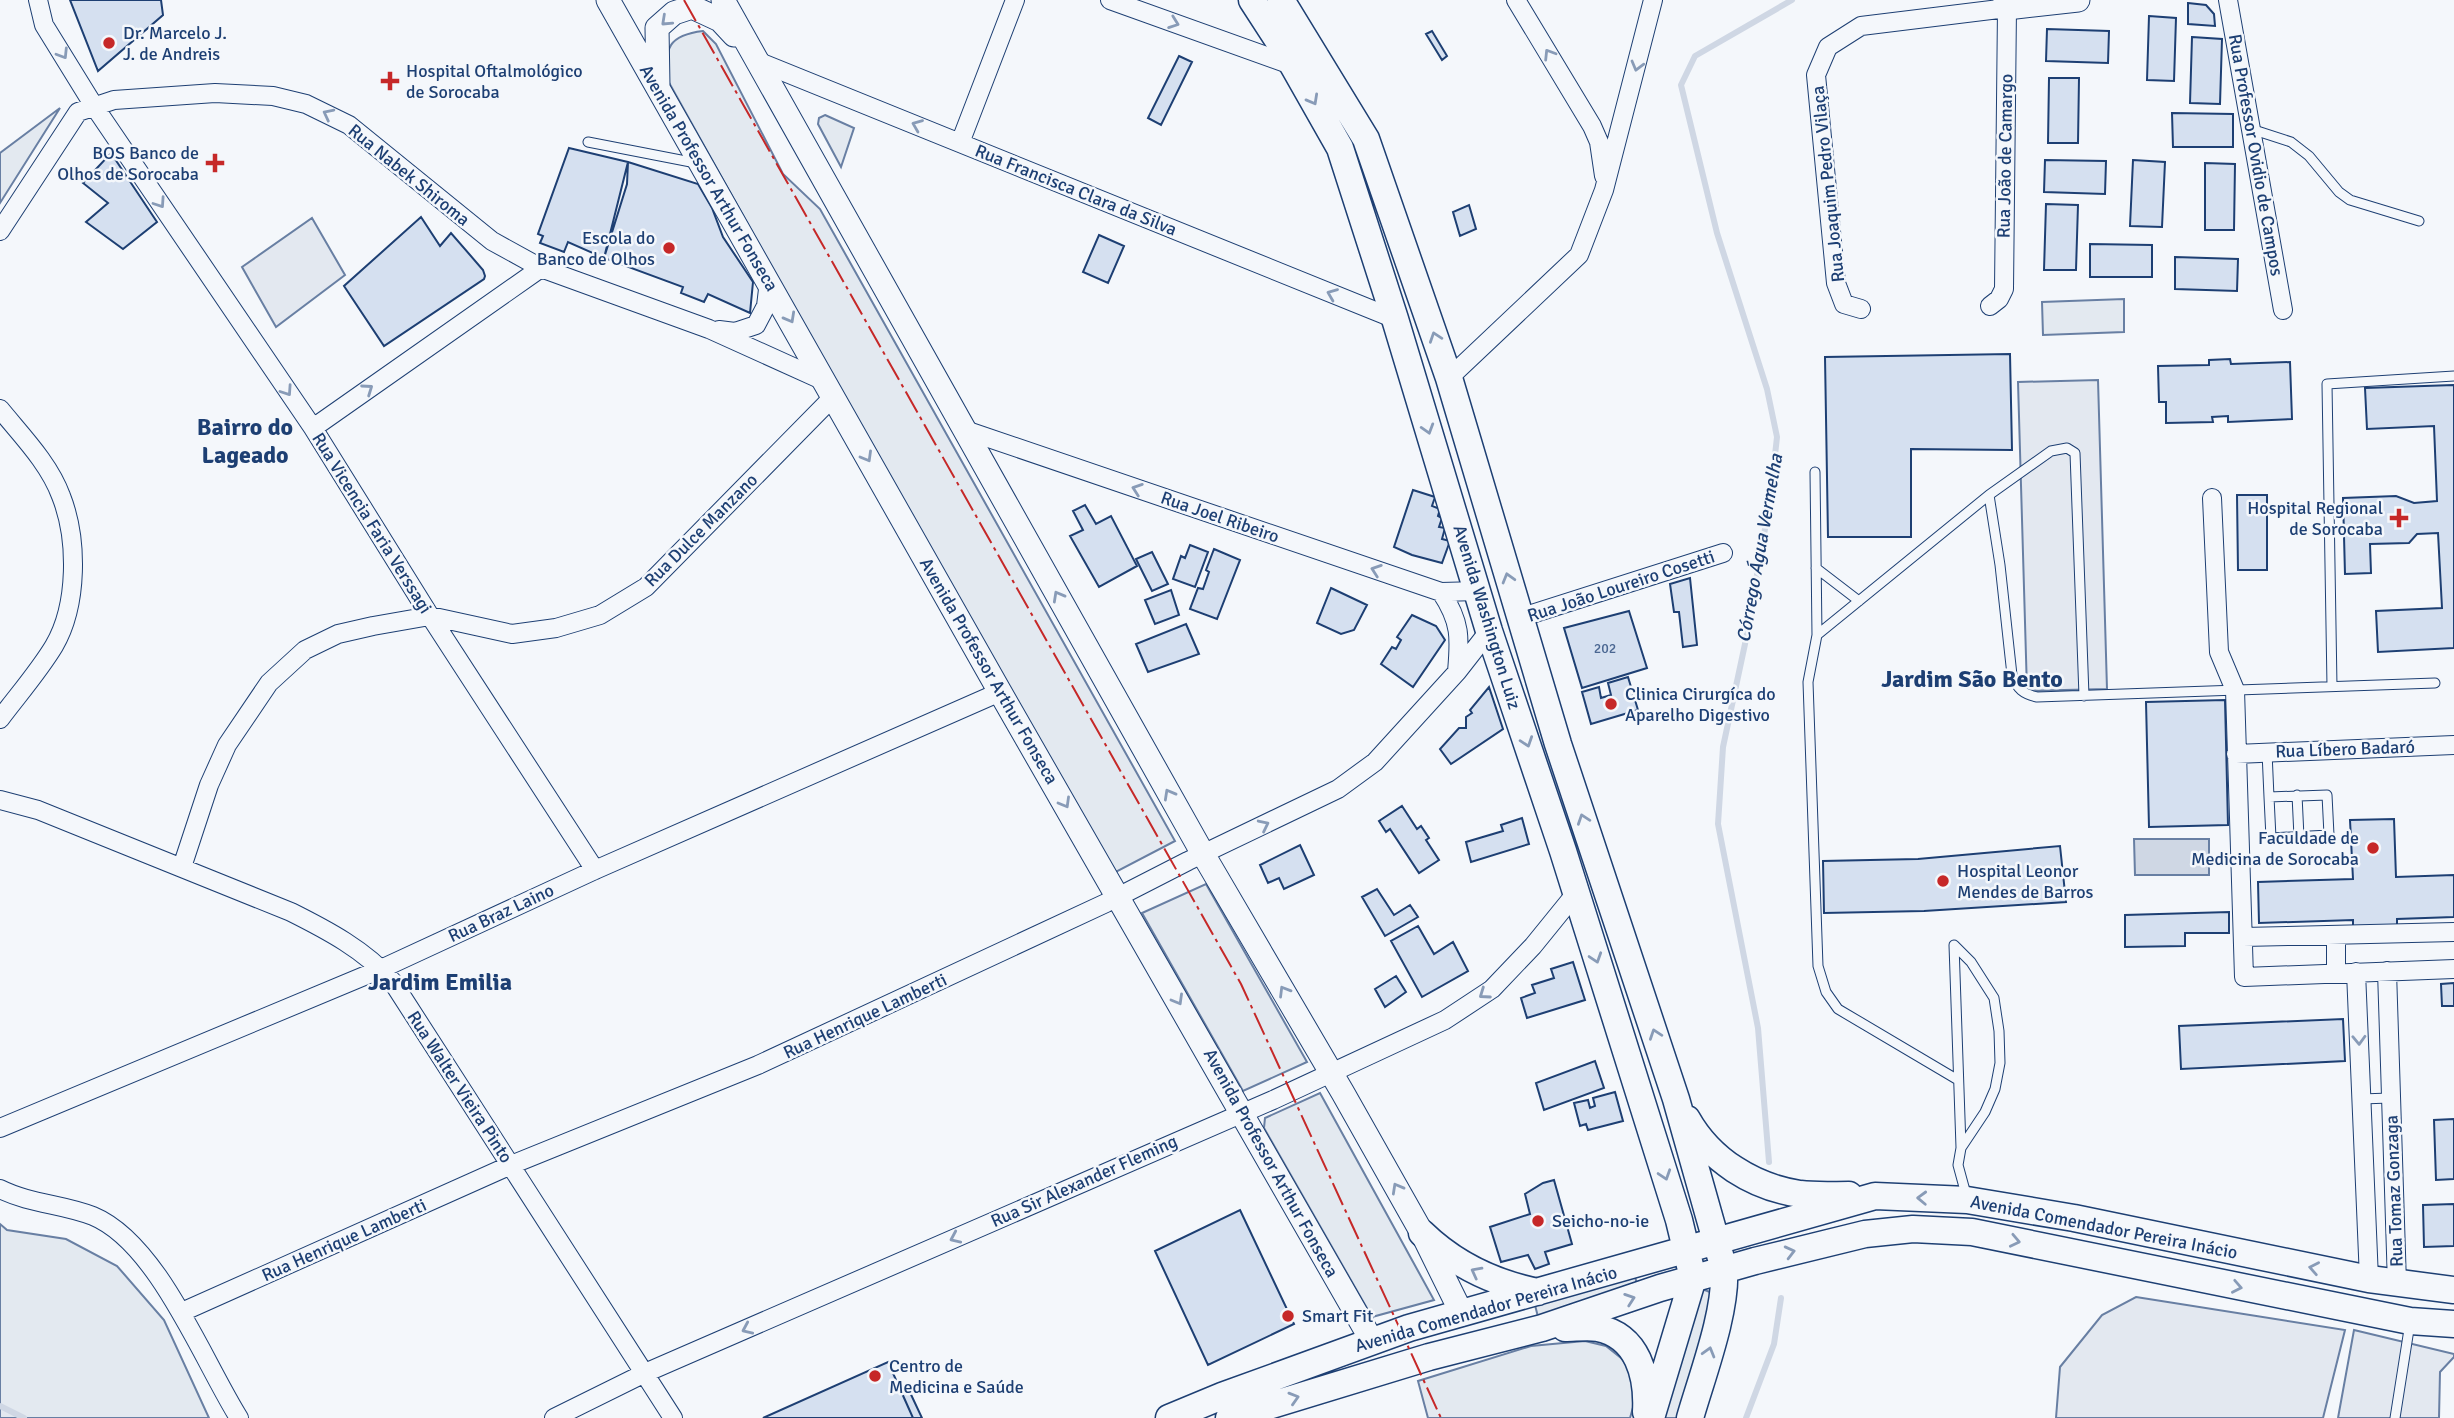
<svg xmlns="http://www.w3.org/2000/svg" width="2454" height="1418" font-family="Signika,sans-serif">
<rect width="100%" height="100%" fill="#f4f7fb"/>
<path fill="#e3e9f0" stroke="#687fa3" stroke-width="2" d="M703,31l13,13 67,130 37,35 355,632 -65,34 -443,-796c-3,-31 2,-44 36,-48z
M60,108l-60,95v-50z
M825,115l29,13 -13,39 -23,-43 1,-6z
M2124,299v33l-81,3 -1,-33z
M1206,884l101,178 -64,29 -101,-178z
M1320,1093l114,207 -62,17 -108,-189 1,-10z
M0,1224l7,6 59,9 51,27 47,54 45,98h-209z
M1635,1277l3,10 -100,30 -3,-12z
M1702,1289l8,3 3,10 -36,116h-18z
M1585,1341l21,5 15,12 10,13 7,19 -8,28h-202l-10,-37 113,-35z"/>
<path fill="#e3e8f0" stroke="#687fa3" stroke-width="2" d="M312,218l33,57 -69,52 -34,-60z
M2098,380l9,309 -80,2 -9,-309z
M2136,1297l209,33 -22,88h-267l4,-51 42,-52z
M2354,1330l100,24v3l-14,15 -1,46h-101z"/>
<path fill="#cfd7e4" stroke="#687fa3" stroke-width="2" d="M2134,839h75v36h-74z"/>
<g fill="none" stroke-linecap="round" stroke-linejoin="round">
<path stroke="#cfd7e4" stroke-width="6" d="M1769,1162l-11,-134 -40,-204 5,-77 22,-103 25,-144 7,-63 -10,-48 -50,-156 -36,-148 14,-29 97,-56
M0,1406l24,12
M1746,1418l28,-74 7,-46"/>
</g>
<path fill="#d5e0f0" stroke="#1d3f73" stroke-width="2" d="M70,0h91l2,15 -65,56z
M2188,3l18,2 8,9 1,12 -27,-2z
M2149,16l27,2 -2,63 -27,-1z
M2047,29l62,2 -1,32 -62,-2z
M1432,31l15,25 -5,4 -16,-26z
M2192,37l30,2 -2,65 -30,-1z
M1179,56l13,6 -31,63 -13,-7z
M2049,78h30l-1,65h-30z
M2172,113l61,1v33h-60z
M569,148l59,14 -24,96 -36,-16 -4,10 -24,-9 3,-7 -5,-2z
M111,153l46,69 -34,27 -37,-27 22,-19 -25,-20z
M2045,160l61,1 -1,33 -61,-2z
M2133,160l32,2 -3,65 -32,-1z
M628,162l70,22 14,24 11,29 30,45 -3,31 -42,-19 -4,8 -23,-9 2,-6 -79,-29 23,-74z
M2205,163l30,1 -1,66h-29z
M2046,204l32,1 -2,65h-32z
M1469,205l7,24 -16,7 -7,-24z
M421,217l19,29 11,-13 32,37 2,6 -1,3 -100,67 -40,-60z
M1099,235l25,11 -16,37 -25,-11z
M2090,244l62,1v32h-62z
M2175,257l63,2 -1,32 -62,-2z
M2010,354l2,96 -101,-1v88h-83l-3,-180z
M2230,359l1,5 59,-2 2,57 -64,3v-6l-16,1 1,5 -47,1v-21h-7l-1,-36 51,-1v-5z
M2454,385v263l-76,4 -2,-41 66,-3 -4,-75 -21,1 -8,9 -39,1 1,29 -26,1 -2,-76 53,-2 18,7 23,-2 -3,-75 -67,3 -2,-41z
M1413,490l22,7 -3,9 8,3 -2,7 4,2 -3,9 6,1 -3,11 8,2 -8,22 -30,-8 -18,-8z
M2237,495h30v75h-29z
M1085,505l11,19 15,-8 26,50 -38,21 -29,-51 13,-6 -10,-19z
M1190,545l18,7 -13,35 -22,-8 8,-23 4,2z
M1214,549l26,11 -23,59 -27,-10 8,-21 5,1 6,-17 -3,-2z
M1152,552l16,32 -16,7 -16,-32z
M1690,578l7,67 -14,2 -4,-35h-5l-4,-28z
M1331,588l36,17 -13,25 -13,4 -24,-11z
M1171,590l8,25 -24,9 -10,-24z
M1629,611l18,57 -65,20 -18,-60z
M1412,615l24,11 9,14 -32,47 -32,-23 11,-17 4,2 5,-9 -4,-3z
M1186,624l13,30 -51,18 -12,-28z
M1628,677l10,33 -47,14 -9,-32 17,-5 2,11 10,-3 -3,-12z
M1489,687l14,42 -52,35 -11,-15 19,-21h7v-11l6,-4 -2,-3z
M2225,700l3,125 -79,2 -3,-125z
M1402,806l15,23 4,-3 8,12 -3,2 13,20 -20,13 -29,-44 -4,3 -7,-11z
M1522,818l7,26 -58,18 -5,-20 37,-11 -2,-6z
M2394,819l2,58 58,-2v42l-57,2v8l-44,2v-9l-94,3 -1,-41 95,-3 -3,-59z
M1300,845l14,30 -30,14 -5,-11 -11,5 -8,-18z
M2060,846l6,56 -142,9 -100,2 -1,-52 95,-2z
M1377,889l17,26 16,-10 8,12 -33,19 -23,-39z
M2229,912v21h-44v13l-60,1v-32z
M1418,926l16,28 19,-12 15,29 -46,26 -31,-56z
M1573,962l12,38 -58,18 -6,-20 14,-5 -3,-8 22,-7 -3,-9z
M1396,976l10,16 -21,15 -10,-18z
M2454,983v23h-12l-1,-22z
M2343,1019l2,42 -164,8 -2,-43z
M1595,1061l9,27 -60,22 -8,-27z
M1615,1092l8,29 -35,9 -2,-6 -6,2 -6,-23 14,-3 2,8 5,-2 -2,-8z
M2454,1119v60l-18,1 -2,-60z
M1554,1180l18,64 -27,8 4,12 -14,5 -7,-14 -27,7 -11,-35 40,-13 -5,-20 18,-11z
M2454,1204v42l-30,1 -1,-42z
M1240,1210l54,114 -86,41 -53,-114z
M888,1362l25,56h-150z
M907,1386l15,32h-9l-12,-27z"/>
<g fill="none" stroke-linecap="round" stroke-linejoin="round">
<defs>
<path id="service" d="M2251,129l40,13 18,14 30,36 11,8 69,21
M588,142l108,21
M1815,472l2,163
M1989,495l62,-44 16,-3 8,5 9,243
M1816,568l43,33
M2332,686l-5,-302 127,-8
M2267,752l2,45 58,-2 2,40 -58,3 -2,-41
M2297,795l2,42
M1954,945l17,17 23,36 5,33 1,32 -5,26 -10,23 -24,36 -3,17 9,33
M1954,945l7,202
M1958,1080l-120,-71 -12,-17 -8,-26 -10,-284 9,-47 172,-140 11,70 12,110c5,14 11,19 25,22l398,-14
M2361,1099l29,-1
M2395,1418l15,-95"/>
<path id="minor" d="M38,0l6,25 50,81 219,322 117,188 165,254
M1110,0l184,66
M1516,0l76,126 7,16 5,34
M2228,0l55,310
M757,61l638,258
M960,143l55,-143
M0,231l78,-119 36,-12 101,-7 58,3 33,8 43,21 143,116 49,27 168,61 115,52
M1861,309l-17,-5 -8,-21 -20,-208 12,-28 33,-21 146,-18 -3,281 -5,10 -9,7
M719,330l16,2 21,-7 10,-19 3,-25
M1449,378l130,-123 25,-65 49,-190
M0,409c21,26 49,54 61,87 17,43 17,109 -7,150 -15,25 -36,49 -54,73
M313,428l228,-160
M965,430l476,162 37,-1
M2212,498l7,154 16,38 9,287 210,-8
M1441,592c20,30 19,46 16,80
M1519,618l204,-65
M2236,754l218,-9
M0,800l38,10 253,102c36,18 74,38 101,69l281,437
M182,867l27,-82 18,-40 42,-62 36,-33 33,-16 35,-8 57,-10 82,18 44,-6 44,-13 46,-28 187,-190
M2336,935v38
M2243,937l211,-5
M2387,971l10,313
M2356,972l13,307
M0,1128l381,-159 214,-99 405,-178
M0,1189c30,15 63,15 93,27 65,27 110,145 146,202
M182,1312l329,-147 247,-100 348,-162 82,-42 150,-72 37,-27 82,-90 32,-41
M554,1418l91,-45 628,-273 172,-80 47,-31 41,-43 43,-53"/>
<path id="tertiary" d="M608,0l392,692 372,649
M723,0l480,854 140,239 79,140 40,81
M2005,0l2,8 71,-8
M658,86l-1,-58 17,-15 18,-6 28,13 14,15"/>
<path id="secondary" d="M1252,0l33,51 55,97 55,171 94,312 74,220 116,369 14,58 -42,140
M1281,0l85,139 83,239 109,366 118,355 48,170c3,42 -22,107 -34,149
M1687,1119c23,41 66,68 113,75 16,2 33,1 49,1
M1422,1233c33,32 71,50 116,59
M1565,1328c10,0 23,-2 33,0 40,8 50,48 48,84
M1169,1418l53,-22 187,-68 466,-132 92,4 107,18 295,61 85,11
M1229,1418l200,-61 113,-29 118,-40 95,-27 110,-27 48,-5 59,3 438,89 44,3"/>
</defs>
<use href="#service" stroke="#1d3f73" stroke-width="11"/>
<use href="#minor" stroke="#1d3f73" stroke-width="20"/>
<use href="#tertiary" stroke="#1d3f73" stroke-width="25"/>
<use href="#secondary" stroke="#1d3f73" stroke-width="29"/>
<use href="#service" stroke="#f4f7fb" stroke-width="9"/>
<use href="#minor" stroke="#f4f7fb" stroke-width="18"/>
<use href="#tertiary" stroke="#f4f7fb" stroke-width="23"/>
<use href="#secondary" stroke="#f4f7fb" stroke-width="26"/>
<path stroke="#c62828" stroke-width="2" stroke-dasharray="24 5 3.5 5" stroke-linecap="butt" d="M684,0l557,984 200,434"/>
</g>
<defs><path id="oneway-chevron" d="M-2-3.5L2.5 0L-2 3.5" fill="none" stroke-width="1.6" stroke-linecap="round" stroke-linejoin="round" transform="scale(1.75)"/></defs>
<g stroke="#889bb7">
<use href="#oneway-chevron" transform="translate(666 21) rotate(137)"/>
<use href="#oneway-chevron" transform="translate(1174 23) rotate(20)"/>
<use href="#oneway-chevron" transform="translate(63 54) rotate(58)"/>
<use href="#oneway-chevron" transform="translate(1549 54) rotate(-122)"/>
<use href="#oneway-chevron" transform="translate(1637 66) rotate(105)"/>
<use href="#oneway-chevron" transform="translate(1313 100) rotate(61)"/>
<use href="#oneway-chevron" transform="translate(328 114) rotate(-153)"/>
<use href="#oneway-chevron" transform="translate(917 125) rotate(-158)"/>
<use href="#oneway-chevron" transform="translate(160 203) rotate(56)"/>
<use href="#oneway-chevron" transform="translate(1332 294) rotate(-158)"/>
<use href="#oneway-chevron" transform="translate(790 318) rotate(61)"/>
<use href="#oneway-chevron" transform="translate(1435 337) rotate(-109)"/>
<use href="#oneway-chevron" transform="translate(368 389) rotate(-35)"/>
<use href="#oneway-chevron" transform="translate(287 391) rotate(56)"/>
<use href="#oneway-chevron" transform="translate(1428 429) rotate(73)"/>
<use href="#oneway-chevron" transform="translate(867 457) rotate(60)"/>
<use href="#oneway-chevron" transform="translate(1137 489) rotate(-161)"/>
<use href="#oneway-chevron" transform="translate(1376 570) rotate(-161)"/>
<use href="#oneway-chevron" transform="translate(1508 578) rotate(-106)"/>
<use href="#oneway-chevron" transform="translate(1058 596) rotate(-119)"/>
<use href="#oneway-chevron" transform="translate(1527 742) rotate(71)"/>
<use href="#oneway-chevron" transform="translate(1169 794) rotate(-119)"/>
<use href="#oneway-chevron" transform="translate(1065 803) rotate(60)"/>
<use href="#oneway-chevron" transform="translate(1583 819) rotate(-109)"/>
<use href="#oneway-chevron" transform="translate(1264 825) rotate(-26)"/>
<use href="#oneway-chevron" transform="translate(1596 958) rotate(72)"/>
<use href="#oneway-chevron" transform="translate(1284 991) rotate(-121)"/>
<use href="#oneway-chevron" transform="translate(1484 994) rotate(145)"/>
<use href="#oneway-chevron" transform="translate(1178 1000) rotate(60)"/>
<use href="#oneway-chevron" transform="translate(1655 1034) rotate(-109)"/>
<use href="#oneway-chevron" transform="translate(2359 1040) rotate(88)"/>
<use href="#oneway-chevron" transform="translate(1665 1175) rotate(72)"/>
<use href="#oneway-chevron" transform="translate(1397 1188) rotate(-119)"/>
<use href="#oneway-chevron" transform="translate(1922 1198) rotate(-178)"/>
<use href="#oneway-chevron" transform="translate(955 1238) rotate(156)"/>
<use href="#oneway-chevron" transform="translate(2015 1241) rotate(12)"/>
<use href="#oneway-chevron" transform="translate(1790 1252) rotate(-14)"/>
<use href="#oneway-chevron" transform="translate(2314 1268) rotate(-169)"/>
<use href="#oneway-chevron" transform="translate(1476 1272) rotate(-152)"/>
<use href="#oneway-chevron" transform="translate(2237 1287) rotate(11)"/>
<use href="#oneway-chevron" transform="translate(1630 1299) rotate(-19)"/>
<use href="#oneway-chevron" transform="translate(747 1329) rotate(156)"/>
<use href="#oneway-chevron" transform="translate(1709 1352) rotate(-74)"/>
<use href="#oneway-chevron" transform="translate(1294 1398) rotate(-17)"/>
</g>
<g fill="#c62828" stroke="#f4f7fb" stroke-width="2.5">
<circle cx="109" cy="43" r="7"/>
<path d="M386.5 70.5h7v7h7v7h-7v7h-7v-7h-7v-7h7z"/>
<path d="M211.5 152.5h7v7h7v7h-7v7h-7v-7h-7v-7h7z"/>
<circle cx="669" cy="248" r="7"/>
<path d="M2395.5 507.5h7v7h7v7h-7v7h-7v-7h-7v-7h7z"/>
<circle cx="1611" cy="704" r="7"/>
<circle cx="2373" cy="848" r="7"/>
<circle cx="1943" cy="881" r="7"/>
<circle cx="1538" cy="1221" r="7"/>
<circle cx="1288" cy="1316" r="7"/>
<circle cx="875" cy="1376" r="7"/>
</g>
<g text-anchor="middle" stroke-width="5" stroke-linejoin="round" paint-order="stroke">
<g font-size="14" fill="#4b6792">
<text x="1605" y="653">202</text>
</g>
<g font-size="18" fill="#1d3f73" stroke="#f4f7fb" text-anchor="start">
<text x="123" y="39">Dr. Marcelo J.<tspan x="123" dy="21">J. de Andreis</tspan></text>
<text x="406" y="77">Hospital Oftalmológico<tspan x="406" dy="21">de Sorocaba</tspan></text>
<text x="199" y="159" text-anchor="end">BOS Banco de<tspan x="199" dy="21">Olhos de Sorocaba</tspan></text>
<text x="655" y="244" text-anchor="end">Escola do<tspan x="655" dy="21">Banco de Olhos</tspan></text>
<text x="2383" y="514" text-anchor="end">Hospital Regional<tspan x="2383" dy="21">de Sorocaba</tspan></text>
<text x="1625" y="700">Clinica Cirurgíca do<tspan x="1625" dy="21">Aparelho Digestivo</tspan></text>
<text x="2359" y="844" text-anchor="end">Faculdade de<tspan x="2359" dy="21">Medicina de Sorocaba</tspan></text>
<text x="1957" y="877">Hospital Leonor<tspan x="1957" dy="21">Mendes de Barros</tspan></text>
<text x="1552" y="1227">Seicho-no-ie</text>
<text x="1302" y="1322">Smart Fit</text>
<text x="889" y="1372">Centro de<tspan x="889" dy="21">Medicina e Saúde</tspan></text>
</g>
<g font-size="18" fill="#1d3f73" stroke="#f4f7fb">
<text transform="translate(2256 155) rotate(80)" y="6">Rua Professor Ovidio de Campos</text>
<text transform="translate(2005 156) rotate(-89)" y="6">Rua João de Camargo</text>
<text transform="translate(409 175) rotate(39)" y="6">Rua Nabek Shiroma</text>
<text transform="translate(709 178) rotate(60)" y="6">Avenida Professor Arthur Fonseca</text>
<text transform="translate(1828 184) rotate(-96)" y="6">Rua Joaquim Pedro Vilaça</text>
<text transform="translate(1076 190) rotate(22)" y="6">Rua Francisca Clara da Silva</text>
<text transform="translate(1220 517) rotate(19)" y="6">Rua Joel Ribeiro</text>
<text transform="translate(372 523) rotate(58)" y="6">Rua Vicencia Faria Verssagi</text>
<text transform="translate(701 530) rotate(-45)" y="6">Rua Dulce Manzano</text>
<text transform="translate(1621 586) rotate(-18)" y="6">Rua João Loureiro Cosetti</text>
<text transform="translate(1487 617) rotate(73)" y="6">Avenida Washington Luiz</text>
<text transform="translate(989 671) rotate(60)" y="6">Avenida Professor Arthur Fonseca</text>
<text transform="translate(2345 749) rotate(-2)" y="6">Rua Líbero Badaró</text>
<text transform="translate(501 913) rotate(-25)" y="6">Rua Braz Laino</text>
<text transform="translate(865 1016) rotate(-25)" y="6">Rua Henrique Lamberti</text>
<text transform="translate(460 1087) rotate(57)" y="6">Rua Walter Vieira Pinto</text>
<text transform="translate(1271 1163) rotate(61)" y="6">Avenida Professor Arthur Fonseca</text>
<text transform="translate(1084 1181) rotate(-24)" y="6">Rua Sir Alexander Fleming</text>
<text transform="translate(2394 1191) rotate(-92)" y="6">Rua Tomaz Gonzaga</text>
<text transform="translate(2104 1227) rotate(11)" y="6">Avenida Comendador Pereira Inácio</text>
<text transform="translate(344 1240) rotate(-24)" y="6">Rua Henrique Lamberti</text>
<text transform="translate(1486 1309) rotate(-16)" y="6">Avenida Comendador Pereira Inácio</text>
</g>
<g font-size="19" font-style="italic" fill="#1d3f73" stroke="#f4f7fb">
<text transform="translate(1759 548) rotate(-80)" y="7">Córrego Água Vermelha</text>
</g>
<g font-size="24" font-weight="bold" fill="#1d3f73" stroke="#f4f7fb">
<text x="245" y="435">Bairro do<tspan x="245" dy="28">Lageado</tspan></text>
<text x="1972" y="687">Jardim São Bento</text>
<text x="440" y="990">Jardim Emilia</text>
</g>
</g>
</svg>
